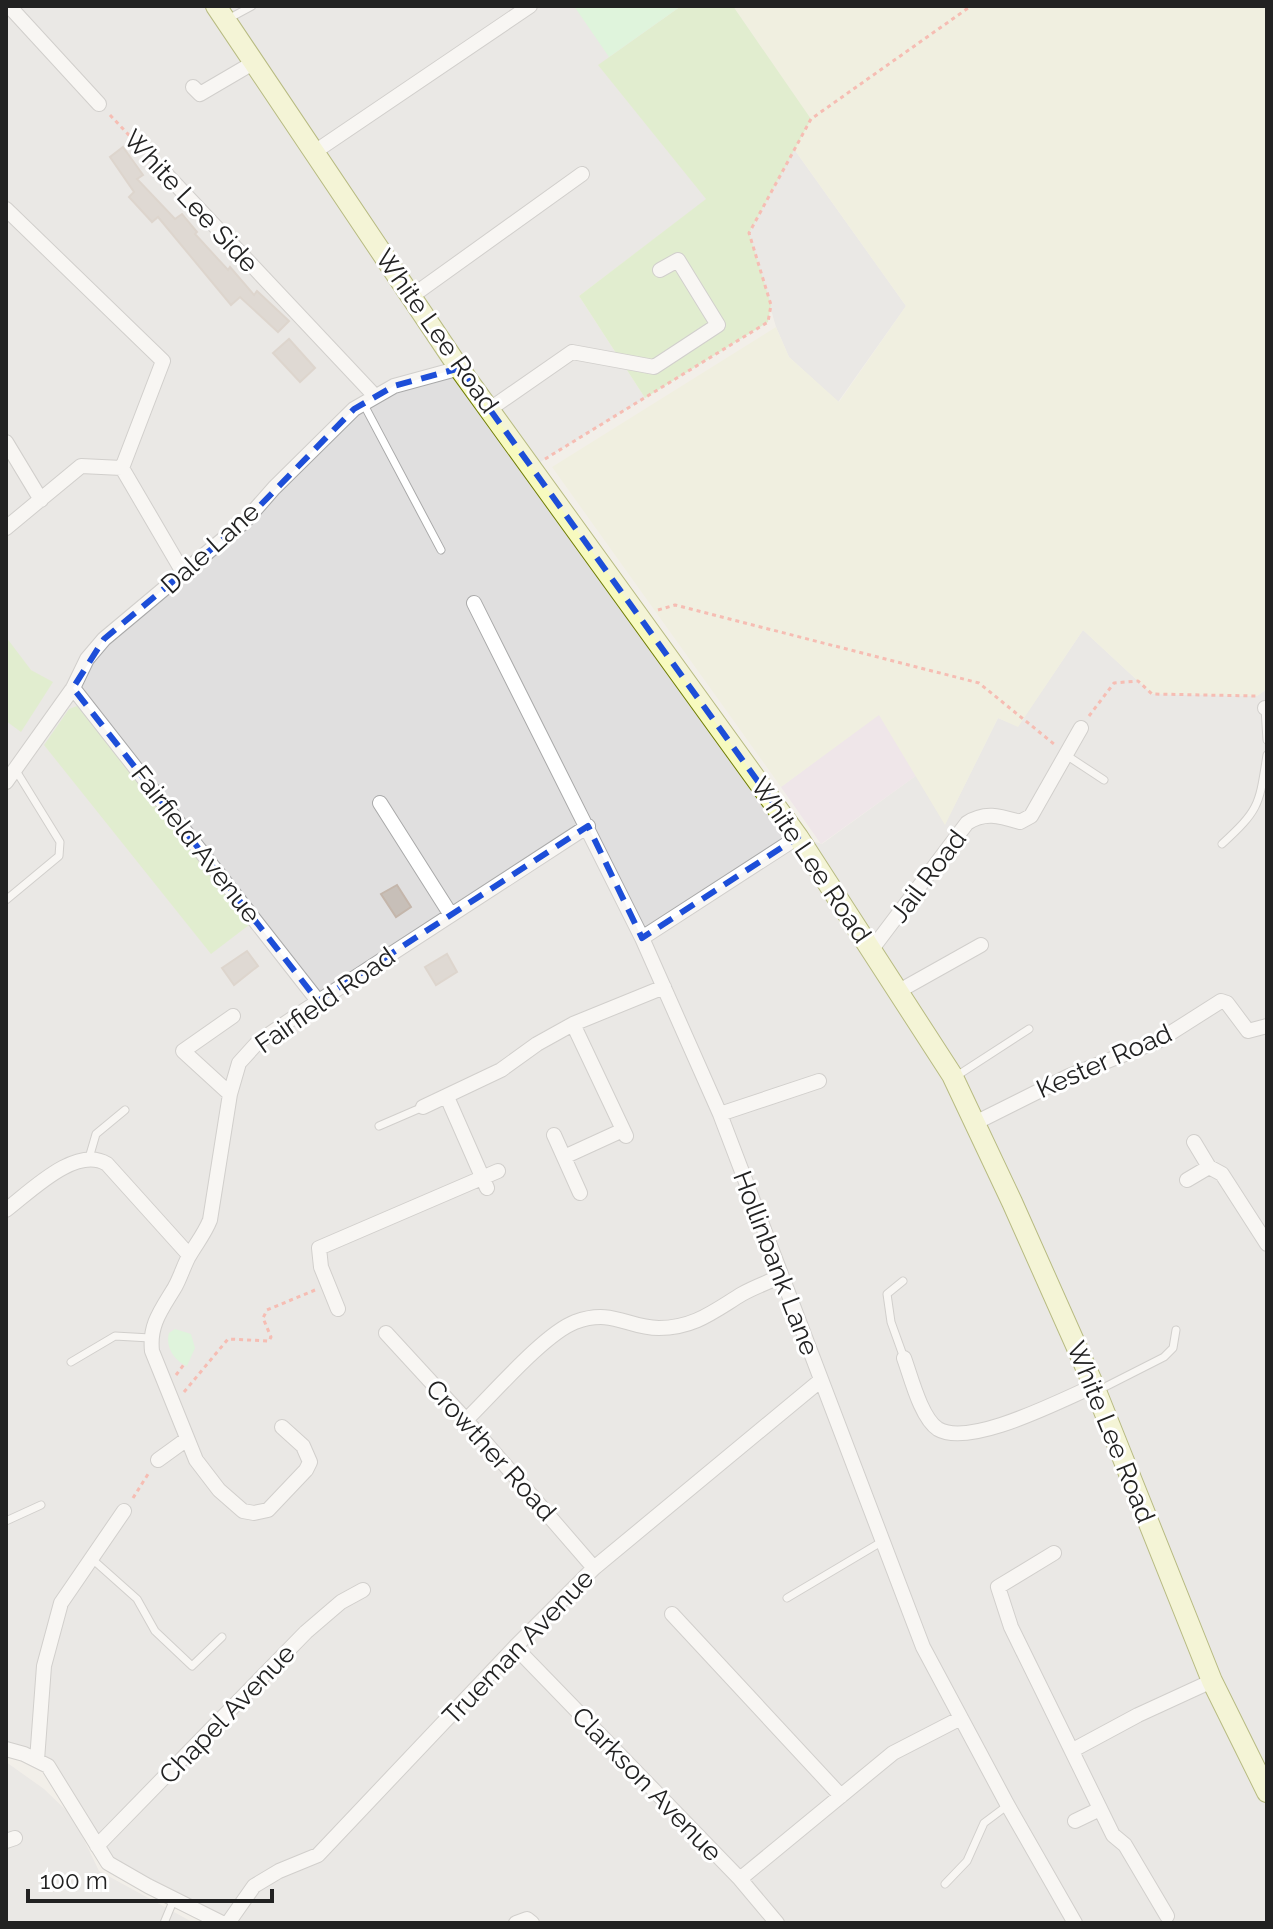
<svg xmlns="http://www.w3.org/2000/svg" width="1273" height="1929" font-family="Raleway,sans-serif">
<rect width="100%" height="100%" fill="#f2efe9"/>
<path fill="#e0dfdf" d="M6,6h675l-82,59 108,134 -128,97 66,102 -113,69 266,370 24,7 95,-69 28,49 53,-106 20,8 65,-96 69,64 105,2 10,-7v1234h-727l-18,-10 -11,10h-289l-114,-60 -60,-97 -42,-17z
M794,149l112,157 -68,96 -49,-45 -13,-30 -27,-94z
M6,1762l38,27 29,28 26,54 95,52h-188z"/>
<path fill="#ebdbe8" d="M879,714l38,61 -96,69 -40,-57z"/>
<path fill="#eef0d5" d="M733,6h534v683l-10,7 -105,-2 -69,-64 -65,97 -20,-9 -53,107 -66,-110 -98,72 -229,-320 224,-140 13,30 50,45 67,-96 -112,-157 16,-31z"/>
<path fill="#cdebb0" d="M681,6h52l78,113 -62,114 22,72 -3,17 -123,76 -66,-102 127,-97 -108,-134z
M6,637l25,33 22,12 -32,50 -15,-11z
M77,706l9,5 163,214 -38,29 -167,-209 25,-36z"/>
<path fill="#c8facc" d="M574,6h107l-72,51z
M175,1329l16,5 4,14 -8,18c-13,-5 -22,-20 -18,-33z"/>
<path fill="#c7bfb8" stroke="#c4b6ab" stroke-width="2" d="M123,147l20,28 -6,4 38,40 7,-5 15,18 -2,2 33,36 2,-3 24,28 3,-4 32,30 -11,11 -38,-35 -9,8 -73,-88 -6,5 -23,-25 5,-5 -24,-35z
M289,339l26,29 -15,14 -27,-29z
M397,885l14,22 -15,10 -15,-23z
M247,951l11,15 -24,19 -12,-17z
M447,954l10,18 -21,13 -11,-18z"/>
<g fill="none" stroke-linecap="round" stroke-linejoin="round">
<defs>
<path id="lane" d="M228,19l24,-13
M363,403l78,147
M1265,708l2,32
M1066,755l38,25
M1222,844c38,-35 37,-39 45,-89
M6,900l53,-44 1,-14 -45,-73
M955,1077l74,-48
M379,1126l44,-19
M89,1158l7,-24 29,-24
M903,1281l-16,13 4,28 13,36
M71,1362l44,-26 35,2
M1099,1390l65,-33 9,-9 3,-18
M6,1521l35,-16
M91,1558l46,41 18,32 37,35 30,-29
M787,1598l96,-57
M945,1884l22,-23 17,-38 24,-18
M164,1923l10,-24"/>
<path id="street" d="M9,6l90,98
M193,87l7,7 53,-31
M313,153l217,-147
M166,174l208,221
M6,209l157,152 -41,107 62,106
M412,296l170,-122
M490,409l82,-57 82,15 64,-42 -40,-65 -18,10
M6,442l35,58
M6,528l75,-62 41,2
M474,603l168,335 78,176 203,533 84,157 68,119
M73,688l245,313
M1265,708h2
M6,782l67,-94 14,-29 17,-20 141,-118 29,-33 80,-79 40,-23 66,-18
M380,803l71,112
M642,938l156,-101
M872,949l95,-126c18,-12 33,-7 53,-1l11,-6 50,-88
M899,991l82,-46
M573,1024l53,112
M230,1094l-47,-43 50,-35
M447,1097l40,91
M423,1107l78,-37 36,-26 36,-20 91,-37
M720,1114l99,-33
M975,1123l94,-47 89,-35 63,-40 6,2 21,28 19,-5
M554,1135l26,58
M1194,1142l15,25 13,7 45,70
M564,1157l59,-27
M1187,1180l22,-13
M6,1210c25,-19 70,-65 101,-46l82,91
M338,1309l-17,-42 -2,-19 179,-77
M386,1333l80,87 128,148
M904,1358c7,19 17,60 34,71 32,19 123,-29 156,-43
M466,1420c26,-25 78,-86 109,-98 38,-14 52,6 84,6 35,0 55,-17 83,-34 12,-7 27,-12 39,-18
M282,1427l21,19 7,16 -4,8 -38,40 -14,3 -11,-2 -24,-21 -23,-30 -44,-109c-3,-27 10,-42 23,-64 5,-9 8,-19 13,-29 7,-13 16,-23 22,-38l20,-126 9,-31 19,-21 44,-30 286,-186
M158,1460l29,-21
M1054,1553l-56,34 13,40 102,208 12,10 42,71
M672,1614l169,182
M515,1647l225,232 37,44
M6,1749l18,5 24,12 60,97 40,23 74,37
M1073,1750l65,-35 74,-34
M37,1760l7,-94 17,-63 63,-92
M1075,1821l25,-12
M6,1841l9,-3
M97,1846l209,-214 35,-30 22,-12
M740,1879l153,-126 68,-35
M228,1923l26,-37 25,-15 39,-16 197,-208 79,-79 227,-188
M516,1923l11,-4 5,4"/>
<path id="secondary" d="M216,6l243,362 339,469 154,238 60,127 82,184 118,295 55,111"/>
</defs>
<use href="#lane" stroke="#a9a9a9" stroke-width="9"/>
<use href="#street" stroke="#a9a9a9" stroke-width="16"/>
<use href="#secondary" stroke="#707d05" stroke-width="22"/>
<path stroke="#fa8072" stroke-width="3" stroke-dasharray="4 4" stroke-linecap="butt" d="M110,115l47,50
M545,459l223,-137 3,-17 -22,-72 62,-114 160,-113
M658,610l17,-5 304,78 75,61
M1089,716l25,-33 24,-2 14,13 104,2
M176,1375l9,-12
M184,1392l44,-53 41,2 2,-4 -8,-19 4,-8 48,-20
M133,1498l17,-27"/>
<use href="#lane" stroke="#fff" stroke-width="7"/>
<use href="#street" stroke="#fff" stroke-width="14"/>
<use href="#secondary" stroke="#f7fabf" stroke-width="20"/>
</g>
<path d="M0 0H1273V1929H0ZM460,368l338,469 -156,101 -54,-112 -270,175 -245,-313 31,-49 141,-118 109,-112 40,-23z" fill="#f2efe9" fill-opacity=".55" fill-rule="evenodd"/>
<path fill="none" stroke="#1d4ed8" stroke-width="6" stroke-dasharray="16 10" stroke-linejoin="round" d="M460,368l338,469 -156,101 -54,-112 -270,175 -245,-313 31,-49 141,-118 109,-112 40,-23z"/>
<g text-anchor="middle" stroke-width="6" stroke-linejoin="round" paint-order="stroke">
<g font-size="26" fill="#222" stroke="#fff">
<text transform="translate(191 201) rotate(47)" y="9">White Lee Side</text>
<text transform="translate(437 331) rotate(55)" y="9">White Lee Road</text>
<text transform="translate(210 548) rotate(-42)" y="9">Dale Lane</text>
<text transform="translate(196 844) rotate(52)" y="9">Fairfield Avenue</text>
<text transform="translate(811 860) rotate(56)" y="9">White Lee Road</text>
<text transform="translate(928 876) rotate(-53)" y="9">Jail Road</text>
<text transform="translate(325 1000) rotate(-35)" y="9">Fairfield Road</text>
<text transform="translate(1104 1061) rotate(-24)" y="9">Kester Road</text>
<text transform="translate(776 1263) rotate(69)" y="9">Hollinbank Lane</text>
<text transform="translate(1111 1432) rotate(68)" y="9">White Lee Road</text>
<text transform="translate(491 1450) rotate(48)" y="9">Crowther Road</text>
<text transform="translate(518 1647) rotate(-46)" y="9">Trueman Avenue</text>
<text transform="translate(227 1714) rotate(-46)" y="9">Chapel Avenue</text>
<text transform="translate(647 1784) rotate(46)" y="9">Clarkson Avenue</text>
</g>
</g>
<rect width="1273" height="1929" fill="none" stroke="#222222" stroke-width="16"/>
<path d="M28 1889v12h244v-12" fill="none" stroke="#222222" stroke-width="4"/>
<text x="40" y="1889" font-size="24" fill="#222222" stroke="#ffffff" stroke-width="6" paint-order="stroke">100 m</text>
</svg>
